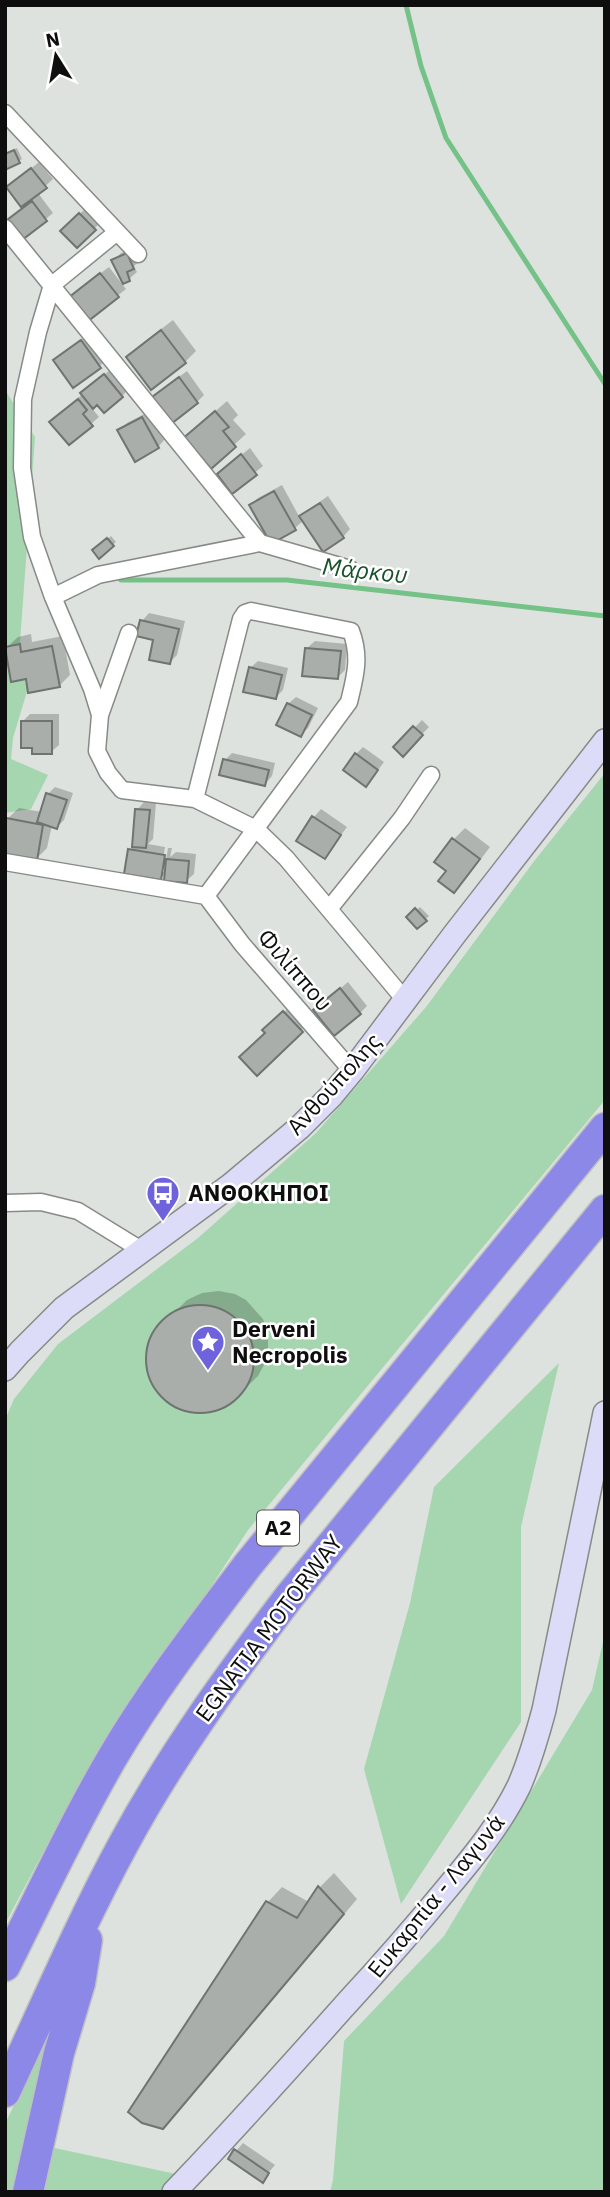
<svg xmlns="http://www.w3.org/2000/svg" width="610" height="2197" font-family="'IBM Plex Sans',sans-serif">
<rect width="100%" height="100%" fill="#dde2de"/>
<path fill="#a5d6af" d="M5,390l30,47 -15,205 8,46 -15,50 -2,21 37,16 -17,34 -26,4z
M605,773v327l-357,430 -179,273 -64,121v-504l9,-21 44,-55 140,-106 118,-105 110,-126 109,-147z
M559,1363l-38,164v195l-120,182 -37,-135 46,-166 24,-116z
M605,1633v559h-275l3,-12 11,-139 100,-105 148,-246z
M53,2023l-34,169h-14v-68z
M50,2147l126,27 -16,18h-119z"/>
<path fill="#0003" d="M17,148l5,11 -17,9v-15z
M39,162l14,17 -15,14 15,20 -30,25 1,-31 -16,-20z
M87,207l15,14 -25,25 -15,-15z
M134,247l7,13 -7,6 3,6 -8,7 -15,-19 7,-7z
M109,267l17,22 -39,31 -10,-29z
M173,320l23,31 -11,11 -57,-5 11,-11z
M89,334l19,25 -34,27 -19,-26z
M112,368l17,21 -7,7 -24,6 -7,5 8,10 -30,26 -10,-28z
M187,371l17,24 -7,7 -36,-12z
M227,401l11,14 -5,5 13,14 -35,32 -16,-37z
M150,411l15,28 -7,8 -39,-16 8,-8z
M250,448l13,18 -31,25 -6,-24z
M282,485l18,33 9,-9 19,-13 22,33 -7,8 -39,-17 -9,8 -44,-23 7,-7z
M111,536l5,6 -17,14 -5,-6z
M149,613l36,8 -8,34 -7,7 -28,-41z
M31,634l1,8 31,-6 7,39 -11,11 -32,-9 -21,-29 12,-11z
M315,641l32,3 -2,26 -8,8 -30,-30z
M258,661l30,7 -5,22 -7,7 -26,-29z
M296,697l22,11 -10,20 -7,7 -13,-31z
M30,714h29v31l-8,7 -28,-31z
M422,720l7,7 -26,27 -7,-7z
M363,747l21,15 -11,15 -17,-23z
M232,753l43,10 -3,13 -7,8 -40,-24z
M55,787l18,6 -9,27 -7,7 -5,-2 -5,23 -11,11 -31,-6 2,-34 12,-11 23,4 6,-18z
M144,802l12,1 -3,36 -5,5 17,3 -4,25h3l4,-24h4l-2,9 6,-5 20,2 -2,20 -8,7 -19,-9 -6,6 -31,-28 4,-4 3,-36z
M321,809l26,18 -22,30 -27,-17 16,-23z
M465,828l25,19 -25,33 -11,11 -5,-20 5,-32z
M420,907l9,9 -12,11 -9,-9z
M348,982l19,24 -7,7 -37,-10z
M296,1001l17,18 -56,54 10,-40 -2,-3z
M219,1291l16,3 11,6 17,19 5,14v16l-3,14 -7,13 -27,26 -12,6 -13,3 -24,-3 -13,-7 -11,-10 -7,-13 -3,-16 2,-17 8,-16 29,-29 15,-7z
M334,1873l23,26 -179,213 -16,15 -32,-15 138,-210 14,-15 27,15 11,-15z
M243,2143l32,22 -13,15 -32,-22z"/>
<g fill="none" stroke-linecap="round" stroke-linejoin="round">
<path stroke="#74c287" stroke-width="5" d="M406,5l15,61 25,72 159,246
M121,580h166l318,36"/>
</g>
<path fill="#a9aeaa" stroke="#6f7470" stroke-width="2" d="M14,150l6,13 -15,7v-16z
M31,168l16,20 -26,19 -15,-20z
M32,201l15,20 -25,19 -15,-20z
M79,213l17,17 -19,18 -17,-17z
M127,253l7,16 -7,3 3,9 -7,3 -12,-24z
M100,273l19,24 -32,25 -19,-24z
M161,330l25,33 -35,27 -25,-33z
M81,340l20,28 -28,20 -20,-28z
M104,374l19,23 -19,16 -7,-8 -4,4 -13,-16z
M179,377l19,26 -27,21 -19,-27z
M78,399l9,11 -4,4 10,12 -24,19 -20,-23z
M215,411l14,16 -6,4 13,16 -25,22 -10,-12 -3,2 -17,-19z
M142,417l17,31 -24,14 -18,-32z
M241,454l16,21 -25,19 -15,-20z
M274,491l22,39 -25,14 -22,-39z
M320,503l24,35 -21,14 -24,-36z
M107,538l7,8 -15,13 -7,-9z
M140,620l39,9 -9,35 -21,-4 4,-20 -17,-4z
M20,644l1,8 31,-6 8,41 -32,6 -2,-14 -15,3 -6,-35z
M305,648l36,3 -3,28 -36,-3z
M249,667l33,8 -6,24 -33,-7z
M287,703l25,12 -11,22 -25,-12z
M21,721h31v33h-20v-6h-11z
M413,726l10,9 -20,22 -10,-10z
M355,753l23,17 -12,17 -23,-17z
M223,759l46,11 -4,16 -46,-11z
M46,793l21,7 -10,29 -20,-7z
M135,809l15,1 -4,38 -14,-1z
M312,816l29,19 -16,24 -29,-18z
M6,818l37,7 -6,36 -32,-6z
M452,838l28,21 -26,34 -16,-12 8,-10 -12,-9z
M128,849l37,6 -4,25 -37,-6z
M166,859l23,2 -2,22 -23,-2z
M415,908l12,13 -10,8 -11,-12z
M340,988l21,26 -27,22 -21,-26z
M283,1011l20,21 -46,44 -18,-19 26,-24 -3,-3z
M146 1359a54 54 0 1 1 108 0a54 54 0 1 1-108 0Z
M318,1886l26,28 -181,215 -21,-6 -14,-11 138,-211 31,17z
M234,2149l35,24 -6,10 -35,-24z"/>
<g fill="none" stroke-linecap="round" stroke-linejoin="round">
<defs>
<path id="street" d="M5,113l133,141
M5,228l255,315
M52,285l-14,47 -15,67 -1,69 10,69 21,60 39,92 8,26 -3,36 11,22 14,17 73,9 61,30 30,29 119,142
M52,285l65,-53
M53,597l45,-22 162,-32 90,26
M100,715l29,-82
M195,799l46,-180 4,-6 6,-2 100,20c10,26 4,46 -2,71l-143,194
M5,862l201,34
M206,896l36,48 110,127
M329,909l73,-91 29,-43
M5,1203l36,-1 37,9 65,40"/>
<path id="secondary" d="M5,1369l15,-17 44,-44 167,-123 68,-57 33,-33 20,-24 102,-136 151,-194
M174,2192c60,-62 116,-125 173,-189 35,-38 69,-77 102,-117 26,-31 52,-63 70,-100 11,-25 18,-50 25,-76l61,-297"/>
<path id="highway" d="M5,1966c35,-70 68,-141 107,-208 40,-68 88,-130 135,-192l358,-438
M5,2092c39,-83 75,-168 119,-249 47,-87 105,-167 165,-246l316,-387
M28,2192l31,-139 21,-70 7,-43"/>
</defs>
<use href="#street" stroke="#868b87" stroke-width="19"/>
<use href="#secondary" stroke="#868b87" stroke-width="26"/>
<use href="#highway" stroke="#c0c0c0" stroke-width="33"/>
<use href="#street" stroke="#fff" stroke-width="16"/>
<use href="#secondary" stroke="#dcdbf8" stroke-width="23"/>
<use href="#highway" stroke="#8b88e8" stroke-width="30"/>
</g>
<defs>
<symbol id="bus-pin" viewBox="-11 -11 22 30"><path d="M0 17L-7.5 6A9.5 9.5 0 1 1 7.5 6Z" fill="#6e63dd" stroke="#fff"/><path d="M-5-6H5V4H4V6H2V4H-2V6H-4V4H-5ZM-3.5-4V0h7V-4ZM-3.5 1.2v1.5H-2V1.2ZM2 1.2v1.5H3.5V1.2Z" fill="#fff"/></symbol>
<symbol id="sight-pin" viewBox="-11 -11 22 30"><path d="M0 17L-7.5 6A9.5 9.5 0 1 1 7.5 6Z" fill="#6e63dd" stroke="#fff"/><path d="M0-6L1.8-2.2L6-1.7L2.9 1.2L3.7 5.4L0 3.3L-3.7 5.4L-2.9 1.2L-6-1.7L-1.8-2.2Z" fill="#fff"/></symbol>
</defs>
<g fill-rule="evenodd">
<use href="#bus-pin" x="144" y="1174" width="38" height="52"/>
<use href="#sight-pin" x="189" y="1323" width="38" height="52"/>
</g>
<g text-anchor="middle" stroke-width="5" stroke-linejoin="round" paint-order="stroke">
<rect fill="#fff" stroke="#565656" stroke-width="2" x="257" y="1510.5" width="42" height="35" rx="5"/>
<g font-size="21" font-weight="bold" fill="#0d0e0d">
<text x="278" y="1535">Α2</text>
</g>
<g font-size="23" fill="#0d0e0d" stroke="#fff">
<text transform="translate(295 970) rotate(49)" y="8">Φιλίππου</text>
<text transform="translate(334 1084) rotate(-48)" y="8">Ανθούπολης</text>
<text transform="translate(269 1628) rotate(-53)" y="8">EGNATIA MOTORWAY</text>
<text transform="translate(436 1896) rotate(-51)" y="8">Ευκαρπία - Λαγυνά</text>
</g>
<g font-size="23" font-weight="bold" fill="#0d0e0d" stroke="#fff" text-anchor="start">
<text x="188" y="1201">ΑΝΘΟΚΗΠΟΙ</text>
<text x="232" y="1337">Derveni<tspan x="232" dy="26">Necropolis</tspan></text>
</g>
<g font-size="24" font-style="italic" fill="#18512a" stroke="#fff">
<text transform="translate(365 571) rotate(6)" y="8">Μάρκου</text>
</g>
</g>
<rect width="610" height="2197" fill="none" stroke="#0d0e0d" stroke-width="14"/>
<g transform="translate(56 56) rotate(349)" stroke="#ffffff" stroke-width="5" paint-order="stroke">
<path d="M0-5L12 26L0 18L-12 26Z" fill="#0d0e0d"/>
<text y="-10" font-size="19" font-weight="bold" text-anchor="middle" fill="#0d0e0d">N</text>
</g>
</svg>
